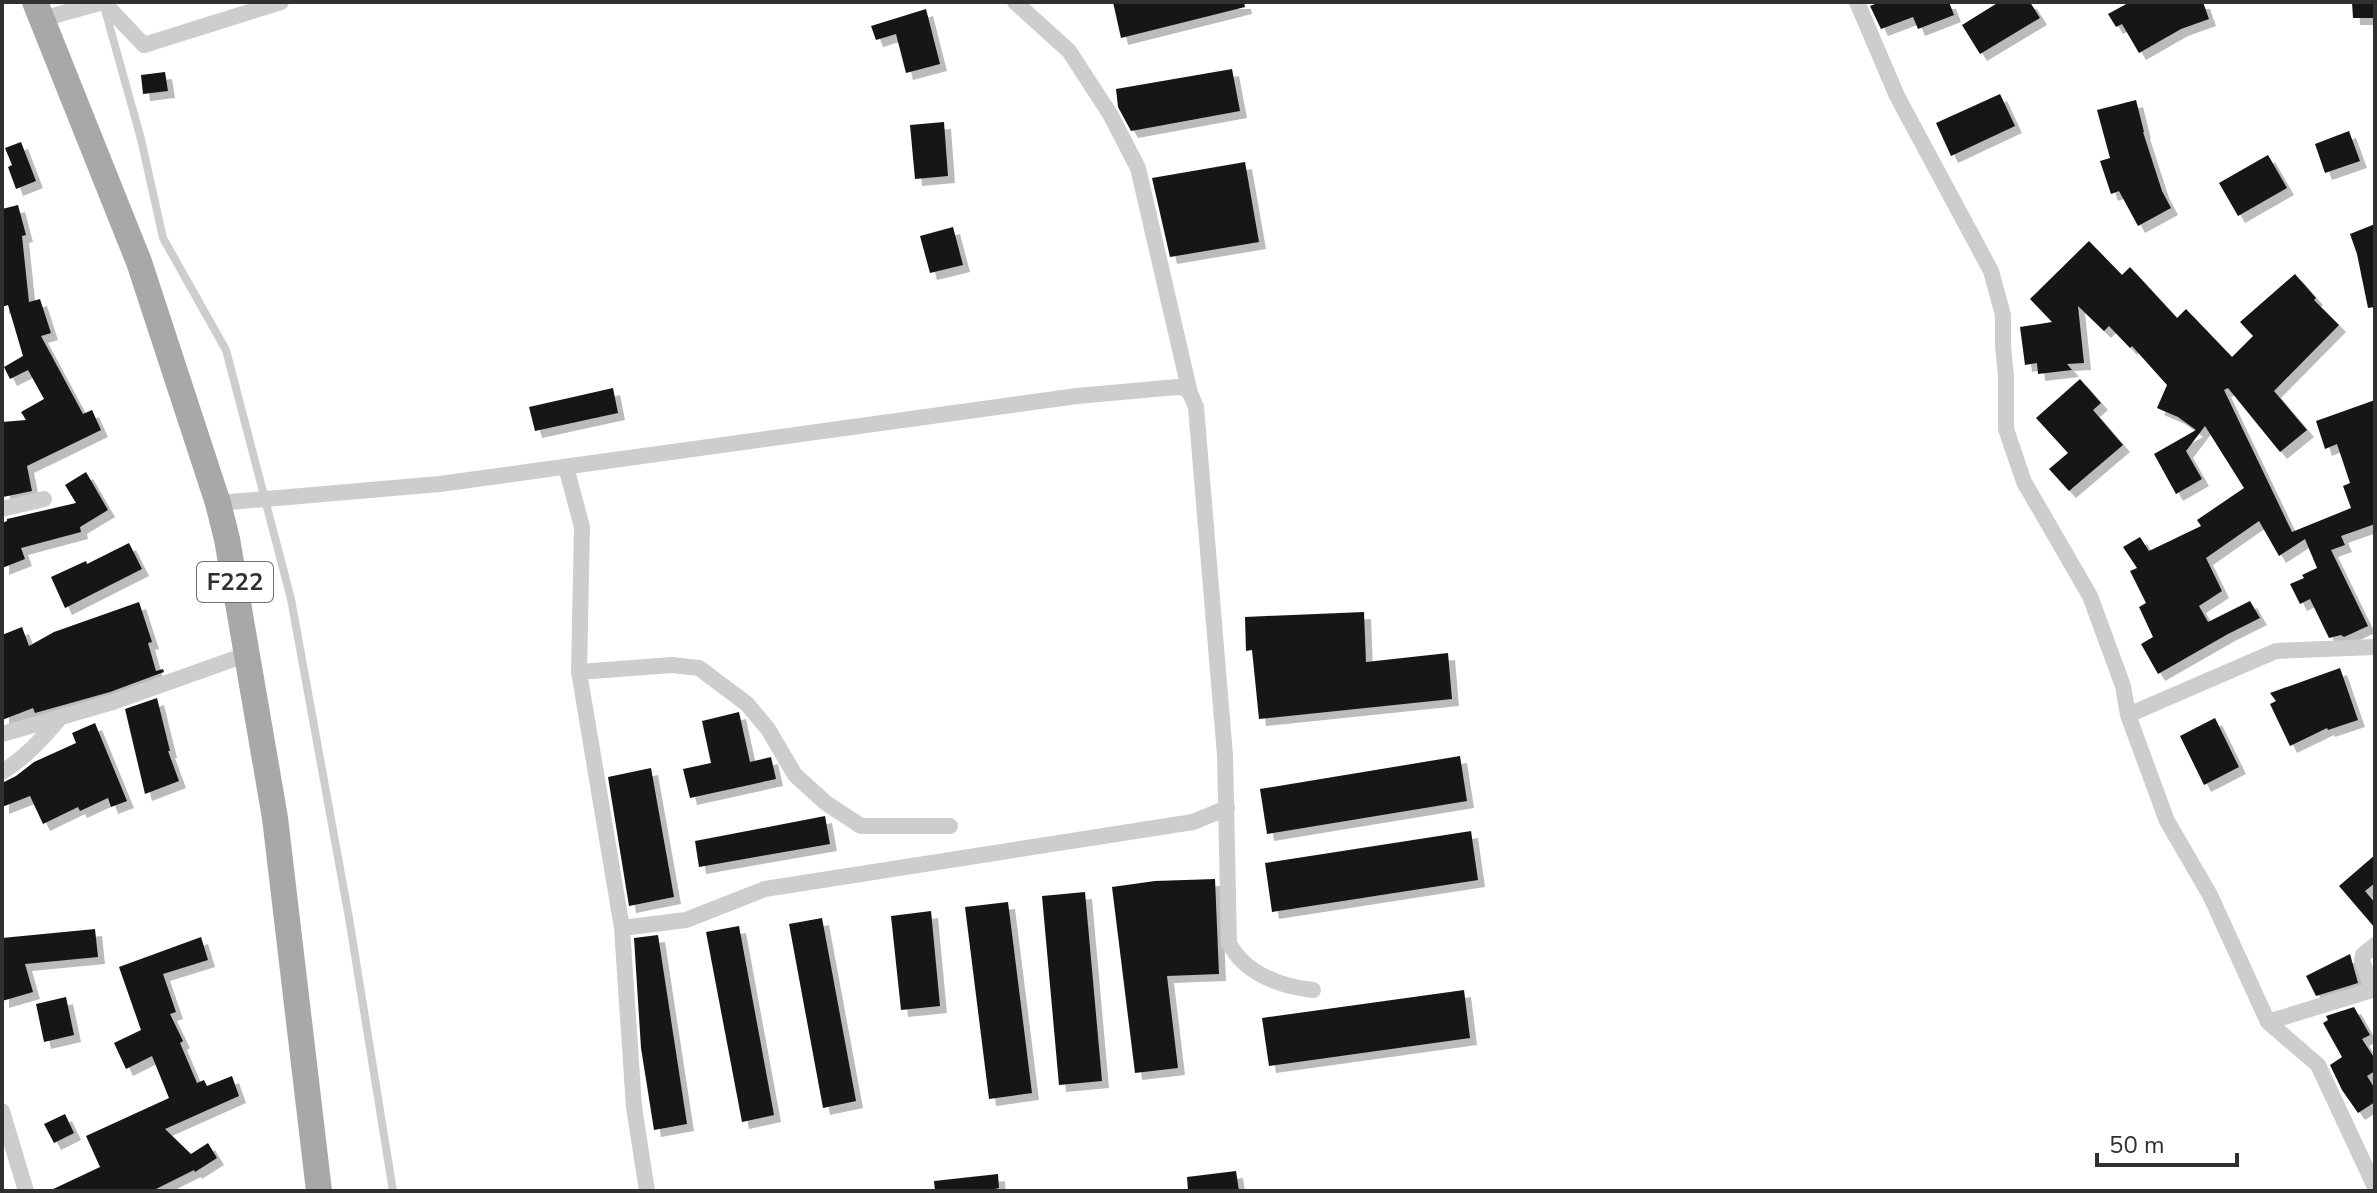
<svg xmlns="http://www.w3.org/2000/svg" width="2377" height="1193" font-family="'Nunito Sans',sans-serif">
<defs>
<filter id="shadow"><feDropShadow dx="7" dy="7" stdDeviation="0" flood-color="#0004"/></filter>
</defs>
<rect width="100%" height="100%" fill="#fff"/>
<path fill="#171717" filter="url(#shadow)" d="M1113,2h131l1,5 -124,31z
M1880,2h69l5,13 -36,14 -5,-12 -32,12 -11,-23z
M1999,2h31l10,16 -60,36 -18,-29z
M2130,2h73l6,17 -28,10 -42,24 -17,-29 -6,3 -8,-13z
M2352,2h23v16h-22z
M926,9l14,55 -34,9 -10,-39 -20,6 -5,-14z
M1232,69l8,42 -109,20 -13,-24 -2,-18z
M165,72l3,19 -25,3 -2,-19z
M2000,94l15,32 -64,30 -15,-33z
M2136,100l8,32h-1l19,59 9,17 -33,18 -19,-35 -8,3 -11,-33 10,-3 -13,-48z
M944,122l4,54 -33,3 -5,-54z
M2349,131l11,30 -35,12 -10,-29z
M21,142l15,39 -20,8 -8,-22 4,-2 -7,-17z
M2268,155l19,33 -49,28 -19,-33z
M1245,162l14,80 -89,15 -18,-79z
M18,205l8,30 -4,1 7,66 11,-3 11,34 -10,3 42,78 9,-4 9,20 -74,36 5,25 -29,6 -1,-75 24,-2 -5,-8 23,-13 -16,-29 -18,9 -6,-12 19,-11 -15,-51 -6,2v-98z
M2375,224v83l-7,1 -11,-54 -7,-20z
M953,227l10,38 -33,8 -10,-37z
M2089,241l33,34 8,-8 47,51 9,-9 46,48 21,-21 -13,-14 55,-48 21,24 -2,2 25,25 -65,66 33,39 -27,22 -52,-64 -4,2 68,142 59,-24 -8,-22 7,-3 -13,-39 -12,5 -9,-28 59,-21v124l-34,12 4,9 -14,5 37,76 -24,11 -3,-2 -12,3 -19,-39 -10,5 -10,-20 14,-6 -2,-3 15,-7 -12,-29 -26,17 -20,-35 -53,37 16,33 -23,15 9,16 42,-21 10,17 -32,16 -70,40 -17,-30 12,-7 -14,-30 7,-4 -16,-32 7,-3 -14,-21 17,-10 9,14 52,-25 -4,-6 47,-32 -39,-62 -19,25 16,28 -26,15 -22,-40 42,-24 -18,-13 -21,-9 10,-23 -35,-39 -2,2 -21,-22 -5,5 -26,-25 6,57 -17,1 5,6 -34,4 -1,-11 -12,2 -5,-38 32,-5 -22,-23z
M2080,379l21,24 -8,7 30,35 -54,46 -20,-22 19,-16 -32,-35z
M613,388l5,25 -83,18 -6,-24z
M86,472l22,38 -28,17 1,5 -60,16 4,11 -23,9v-45l5,-2v-2l69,-16 -11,-18z
M129,543l13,26 -77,39 -14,-31 35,-16 1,3z
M139,602l13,40 -4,1 8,28 7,-2 1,3 -54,20 -75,21 -2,-5 -31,12v-85l20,-8 7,19 25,-14z
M1364,612l2,50 82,-9 4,46 -193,20 -7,-69 -6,1 -1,-34z
M2340,668l18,52 -30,10 -1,-2 -37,18 -20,-42 6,-3 -6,-8z
M157,698l13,53h-2l11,30 -34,13 -20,-85z
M739,712l11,50 21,-5 5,22 -86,19 -7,-29 28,-6 -9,-42z
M2215,718l24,49 -35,18 -24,-49z
M95,723l32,78 -16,6 -3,-9 -28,13 -2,-4 -35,17 -13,-28 -28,11v-24l14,-7 18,-14 42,-19 -4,-10z
M1460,756l7,45 -200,33 -7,-45z
M651,768l23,129 -45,9 -21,-129z
M825,816l5,28 -131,23 -4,-26z
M1471,831l7,49 -206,32 -7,-49z
M2375,855v28l-10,8 10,12v25l-36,-42z
M1215,879l4,95 -52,2 11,92 -43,5 -23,-186 43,-6z
M1085,892l17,189 -43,4 -17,-189z
M1008,902l24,191 -43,6 -24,-192z
M931,911l9,95 -39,4 -10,-94z
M822,918l34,183 -33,7 -34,-184z
M739,926l35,189 -32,7 -36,-190z
M95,929l3,28 -73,7 8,28 -31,9v-63z
M658,935l29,189 -33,6 -13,-82 -7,-110z
M201,937l7,23 -45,14 13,38 -6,2 13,27 -3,2 17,40 7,-3 3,6 25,-10 7,20 -74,33 26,25 17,-11 9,15 -22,14 -1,-2 -42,21h-103l51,-24 -14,-31 83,-38 -17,-42 -26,13 -12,-26 27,-13 -22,-63z
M2350,954l8,29 -42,13 -10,-20z
M1464,990l6,48 -201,28 -7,-48z
M66,997l8,38 -30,7 -8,-38z
M2354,1007l16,28 -8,4 13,20v12l-8,5 8,13v13l-17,11 -16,-23 -12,-25 12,-8 -19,-34 5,-3 -2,-4z
M65,1114l9,19 -20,10 -10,-19z
M1236,1171l3,20h-51l-1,-14z
M998,1174l1,14 -12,3h-52l-1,-10z"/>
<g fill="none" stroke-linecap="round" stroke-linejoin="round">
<path stroke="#cdcdcd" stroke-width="8" d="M105,10l36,129 22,99 63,112 65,249 58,319 44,273"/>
<path stroke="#cdcdcd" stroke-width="16" d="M1015,2l54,49 41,63 28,54 52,225 6,14 29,348 4,188c15,30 52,44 84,47
M1857,2l40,94 94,175 12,44v32l3,29v53l18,53 66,114 33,90 5,29 39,106 43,74 58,127 50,43 57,122
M42,19l61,-17 41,43 137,-43
M566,467l16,60 -3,145 43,256 12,179 13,84
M218,503l222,-19 637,-88 100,-9 8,1 5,5
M2,509l42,-10
M579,672l93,-7 27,3 48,36 21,25 27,46 31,28 35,23h89
M2128,715l148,-64 99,-4
M2,734l111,-32 135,-48
M2,772c23,-14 40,-33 57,-53
M622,928l64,-8 79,-31 428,-67 34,-14
M2268,1022l104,-32 -10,-30 1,-5 12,-10
M2,1111l24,80"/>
<path stroke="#a8a8a8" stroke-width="26" d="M35,2l104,260 79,241 9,36 48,279 44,373"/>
</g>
<g text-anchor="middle" stroke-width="8" stroke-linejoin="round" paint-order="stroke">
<rect fill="#fff" stroke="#6e6e6e" stroke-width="2" x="197" y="562" width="76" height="40" rx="6"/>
<g font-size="24" font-weight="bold" fill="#303030">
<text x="235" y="590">F222</text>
</g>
</g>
<rect width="2377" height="1193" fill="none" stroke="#303030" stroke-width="8"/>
<path d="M2097 1153v12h140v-12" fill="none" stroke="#303030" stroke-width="4"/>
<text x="2109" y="1153" font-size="24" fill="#303030" stroke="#ffffff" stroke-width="6" paint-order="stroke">50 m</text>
</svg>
